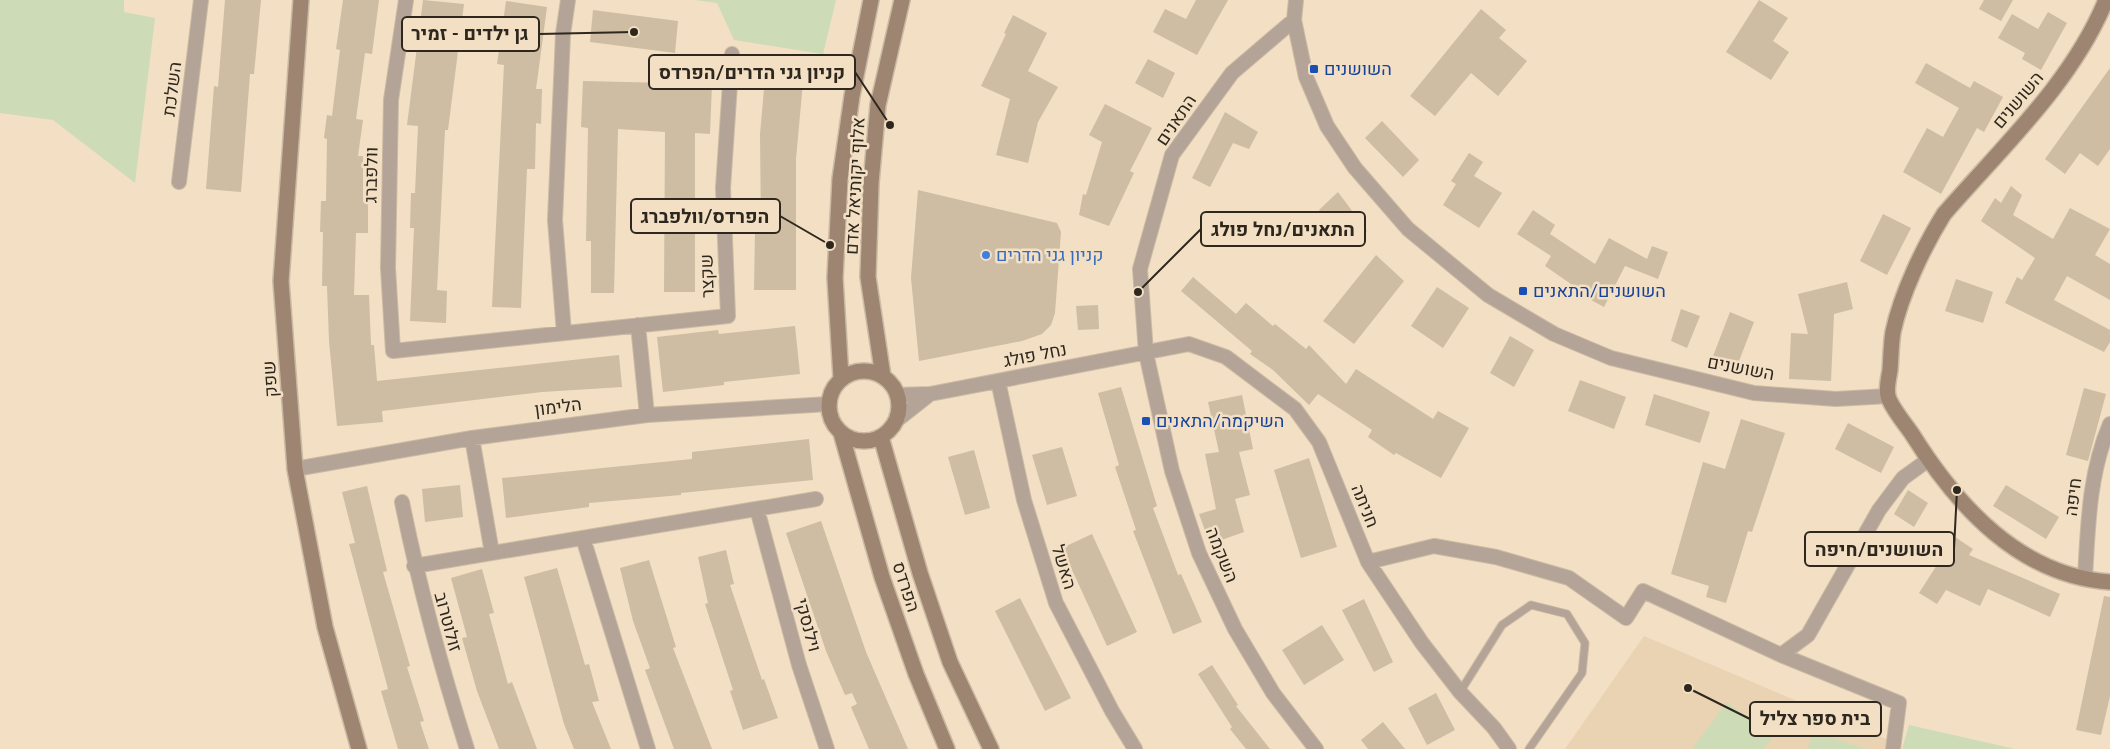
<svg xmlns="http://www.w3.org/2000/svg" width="2110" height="749" font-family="Lato,Heebo,sans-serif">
<rect width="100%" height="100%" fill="#f2dfc4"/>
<path fill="#ead3b3" d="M1644,636l247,105 -1,8h-325z"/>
<path fill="#cedbb7" d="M0,0h124v12l31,6 -20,165 -82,-63 -53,-7z
M695,0h141l-13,54 -89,-14 -17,-37z
M1727,702l46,35 -9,12h-72z
M1909,725l106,24h-113z
M1812,731l55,18h-59z"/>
<path fill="#cebda2" d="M225,0h36l-7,74h-4l-9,118 -35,-3 8,-103 4,1z
M343,0h36l-7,54 -7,-1 -9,66 7,1 -5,36h5v46h5v31h-12l-2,62h15l2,50h3l3,36 242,-26 3,32 -80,5 -160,19 1,11 -46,4 -8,-85 -2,-55h-5l1,-54h-3l1,-31h5l1,-62 -3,-1 3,-23 5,1 8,-66 -4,-1z
M423,0l41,4 -16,126h-3l-8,160 10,1 -1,32 -36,-2 4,-93h-4l1,-35h4l3,-67 -11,-1z
M1196,0h32l-31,55 -44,-23 12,-23 21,10z
M1759,0l29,18 -15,23 16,11 -18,28 -45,-28z
M1984,0h29l-12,21 -22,-12z
M506,1l41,6 -11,82h6l-1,35 -5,-1 -1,46h-8l-6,139 -29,-1 12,-242 -7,-1z
M1481,9l25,21 -7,8 28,23 -29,35 -27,-23 -36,43 -25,-20z
M593,10l85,11 -3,32 -85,-11z
M2048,12l19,11 -26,47 -19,-11 3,-6 -27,-15 14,-24 26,15z
M1013,15l34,18 -19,38 30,16 -20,35 -10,41 -32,-8 14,-56 -29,-13 25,-52 -2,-1z
M1148,59l27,14 -12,25 -28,-15z
M1926,63l44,25 4,-7 29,16 -19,35 -7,-4 -36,66 -38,-22 24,-44 16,9 16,-29 -44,-25z
M2110,68v81l-12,17 -18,-13 -15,21 -20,-15z
M765,78l38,4 -7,77v131h-42l1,-59h6l-1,-97z
M583,81l129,3 -2,50 -15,-1v159h-31l1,-160 -47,-3 -4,164h-23v-52h-5l2,-113 -7,-1z
M1105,104l47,24 -22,43 4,2 -25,53 -30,-11 4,-21 3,1 16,-53 -13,-7z
M1225,112l33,20 -9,17 -16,-6 -23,44 -18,-9z
M1382,121l37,39 -16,17 -38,-39z
M1469,153l14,9 -9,14 28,17 -23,35 -36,-23 13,-21 -5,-3z
M2011,186l11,9 -9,20 40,24 17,-31 40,21 -15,26 15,9v36l-43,-24 -13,24 56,30v12l-6,10 -99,-49 12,-26 5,3 13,-22 -54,-37 14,-23 6,5z
M918,190l139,33 4,9 -6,81 -4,12 -9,9 -20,7 -103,20 -8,-83z
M1338,192l29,39 -19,12 -29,-33z
M1533,210l22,15 -5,9 45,30 14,-26 38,21 5,-13 16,6 -10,27 -33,-13 -21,41 -24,-13 1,-3 -36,-25 6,-10 -34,-22z
M1883,214l28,14 -24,47 -27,-14z
M1376,255l28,26 -50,63 -31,-23z
M1193,277l43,37 10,-11 27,23 2,-2 31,25 3,-4 37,39 10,-15 77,50 5,-8 31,17 -28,50 -45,-25 -2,2 -26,-18 4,-7 -54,-36 -9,11 -36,-35 -23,-16 2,-3 -71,-60z
M1956,279l37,13 -10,31 -38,-12z
M1847,282l6,27 -19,5 -3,67 -42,-2 2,-46 17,1 -10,-40z
M1437,287l32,21 -26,40 -32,-22z
M1098,305l1,24 -21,1 -2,-24z
M1681,309l19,7 -13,32 -16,-7z
M1730,312l24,10 -20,52 -24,-10z
M795,326l5,48 -76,8v3l-61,7 -6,-55 61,-7 1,4z
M1510,336l24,14 -20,37 -24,-14z
M1580,380l46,17 -12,32 -46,-18z
M1121,387l36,119 -4,2 25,67 3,-1 21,48 -29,12 -40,-103 3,-1 -21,-63 4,-2 -21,-72z
M2084,388l22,6 -18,67 -22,-6z
M1654,394l56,18 -10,31 -55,-18z
M1242,395l11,54 -14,3 11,43 -15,4 9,33 -34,12 -11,-30 17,-5 -11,-55 14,-2 -11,-50z
M1741,419l44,14 -33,99 -4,-1 -22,72 -20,-6 3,-11 -38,-12 32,-112 22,7z
M1848,423l46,24 -13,26 -46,-24z
M809,439l4,41 -132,13v2l-92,8v4l-83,11 -4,-40 190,-19v-7z
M1062,447l15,49 -30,9 -15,-50z
M974,450l16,58 -25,7 -17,-58z
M1309,458l28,89 -36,11 -27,-88z
M460,485l3,32 -38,5 -3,-33z
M2006,485l53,32 -13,22 -53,-33z
M367,486l20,85 -4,1 27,94 -3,1 17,54 -4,1 9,27h-31l-17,-58 7,-2 -39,-145 6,-1 -13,-51z
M1908,490l20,13 -14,24 -20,-13z
M821,521l45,131 42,97h-39l-18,-42 6,-3 -5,-11 -7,2 -19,-44 -40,-118z
M1092,534l45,98 -30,14 -45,-98z
M1955,537l18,12 -4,6 91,39 -10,23 -62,-28 -8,17 -34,-16 -9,14 -18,-11z
M726,550l8,34 -4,1 32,95 2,-1 14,39 -35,12 -13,-39 3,-1 -28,-86 3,-1 -10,-46z
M649,560l27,87 -3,1 39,101h-38l-29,-79 5,-2 -17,-47 -13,-53z
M557,568l28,97 4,-1 10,37 -7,1 19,47h-37l-10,-25 -40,-147z
M482,569l12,44 -5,1 19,70 4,-2 25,67h-38l-22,-58 -15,-53 5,-1 -16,-59z
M2104,596l6,1v99l-9,39 -25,-5z
M1020,598l51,100 -26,13 -50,-100z
M1364,599l29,63 -19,10 -32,-62z
M1322,625l22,35 -40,25 -22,-35z
M1212,665l26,40 -2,1 34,43h-24l-16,-20 2,-2 -34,-53z
M1436,693l19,37 -28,15 -19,-37z
M1383,722l22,27h-37l-7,-9z"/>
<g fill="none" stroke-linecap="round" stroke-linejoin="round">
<defs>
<path id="lane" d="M1460,692l42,-67 29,-20 36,9 18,29 -3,30 -53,76"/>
<path id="street" d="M406,0l-15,100 -3,168 5,83 335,-35 -5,-128 9,-134
M1296,0l-2,20 12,57 21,49 28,42 53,61 80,66 66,39 57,24 143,35 82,6 52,-3
M1294,20l-62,53 -60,82 -32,114 6,84 26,118 27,82 36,76 38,64 43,56
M179,182l22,-182
M638,325l9,90
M564,333l-9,-113 8,-186 5,-34
M998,381l26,119 32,103 56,108 23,38
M898,395l32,-1 259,-50 37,13 69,52 24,33 49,120 54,81 38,49 34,36 15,21
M897,420l33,-26
M472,438l20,115
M295,469l177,-31 175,-23 182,-11
M402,502c17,84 39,165 65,247
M757,509l42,156 28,84
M583,538l65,211
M1368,562l66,-16 62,11 73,21 57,40 17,-27 138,64 118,48 -6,46
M414,566l402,-67
M2085,578c3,-53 4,-105 25,-154
M1781,655l27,-20 71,-125 24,-32 25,-18"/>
<path id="secondary" d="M301,0l-20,281 14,188 30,158 34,122
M2106,0c-34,83 -104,147 -162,214 -20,32 -43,80 -51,118 -2,12 -2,25 -3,38 -1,7 -4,18 -2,26 2,10 18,29 24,38 45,72 108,142 198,148
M829 406a35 35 0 1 1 70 0a35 35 0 1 1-70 0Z
M883,376l-15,-99 3,-94 7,-78 24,-105
M841,378l-6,-100 5,-99 12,-83 19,-96
M841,433l41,144 34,97 31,75
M881,437l39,136 30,89 41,87"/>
</defs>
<use href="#lane" stroke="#cbbaa3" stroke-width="9"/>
<use href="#street" stroke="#cbbaa3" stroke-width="16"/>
<use href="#secondary" stroke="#cbbaa3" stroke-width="18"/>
<use href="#lane" stroke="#b4a397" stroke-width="7"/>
<use href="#street" stroke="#b4a397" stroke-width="14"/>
<use href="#secondary" stroke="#9d8572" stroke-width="15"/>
</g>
<g fill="#1a4fb4" stroke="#f2dfc4" stroke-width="2">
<rect x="1309" y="64" width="10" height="10" rx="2.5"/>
<rect x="1518" y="286" width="10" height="10" rx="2.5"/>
<rect x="1141" y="416" width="10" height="10" rx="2.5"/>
</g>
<circle fill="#3f7fe0" stroke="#f2dfc4" stroke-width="2" cx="986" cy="255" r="5"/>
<g text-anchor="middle" stroke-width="5" stroke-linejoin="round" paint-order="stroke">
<g font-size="18" fill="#164399" stroke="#f2dfc4" text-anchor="start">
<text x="1324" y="75">השושנים</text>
<text x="1533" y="297">השושנים/התאנים</text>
<text x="1156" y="427">השיקמה/התאנים</text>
</g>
<g font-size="18" fill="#2e271d" stroke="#f2dfc4">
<text transform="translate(172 89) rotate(-83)" y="6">השלכת</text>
<text transform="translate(2018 100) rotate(-50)" y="6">השושנים</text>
<text transform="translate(1176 120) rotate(-56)" y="6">התאנים</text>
<text transform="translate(371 175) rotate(-89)" y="6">וולפברג</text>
<text transform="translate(855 186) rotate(-87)" y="6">אלוף יקותיאל אדם</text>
<text transform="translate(707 276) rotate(-92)" y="6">שקצר</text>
<text transform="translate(1035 355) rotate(-11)" y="6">נחל פולג</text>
<text transform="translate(1741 368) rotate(11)" y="6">השושנים</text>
<text transform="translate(270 379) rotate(-94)" y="6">שפק</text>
<text transform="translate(558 407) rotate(-7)" y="6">הלימון</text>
<text transform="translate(2073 497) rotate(-83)" y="6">חיפה</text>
<text transform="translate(1365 506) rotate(68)" y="6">חניתה</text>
<text transform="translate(1222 555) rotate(68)" y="6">השקמה</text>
<text transform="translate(1064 567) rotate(73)" y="6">האשל</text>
<text transform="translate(906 587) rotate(72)" y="6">הפרדס</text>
<text transform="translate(448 622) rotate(75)" y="6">זולוטרוב</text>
<text transform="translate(808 625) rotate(75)" y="6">וילנסקי</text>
</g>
<g font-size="18" fill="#366cbe" stroke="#f2dfc4" text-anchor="start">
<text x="996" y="261">קניון גני הדרים</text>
</g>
</g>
<path fill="none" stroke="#2e271d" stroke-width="2" d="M634 32L539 34M890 125L855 72M830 245L780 216M1138 292L1201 229M1957 490L1954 549M1688 688L1750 719"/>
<g fill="#2e271d" stroke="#f2dfc4" stroke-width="2">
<circle cx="634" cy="32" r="5"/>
<circle cx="890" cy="125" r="5"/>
<circle cx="830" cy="245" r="5"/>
<circle cx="1138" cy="292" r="5"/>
<circle cx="1957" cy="490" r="5"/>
<circle cx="1688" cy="688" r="5"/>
</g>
<g fill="#f2dfc4" stroke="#2e271d" stroke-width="2">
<rect x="402" y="17" width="137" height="34" rx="5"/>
<rect x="649" y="55" width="206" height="34" rx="5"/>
<rect x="631" y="199" width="149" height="34" rx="5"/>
<rect x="1201" y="212" width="164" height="34" rx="5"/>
<rect x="1805" y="532" width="149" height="34" rx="5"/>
<rect x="1750" y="702" width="131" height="34" rx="5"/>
</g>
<g font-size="19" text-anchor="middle" font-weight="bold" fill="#2e271d">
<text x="470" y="40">גן ילדים - זמיר</text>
<text x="752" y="79">קניון גני הדרים/הפרדס</text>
<text x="705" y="223">הפרדס/וולפברג</text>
<text x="1283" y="236">התאנים/נחל פולג</text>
<text x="1879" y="556">השושנים/חיפה</text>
<text x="1815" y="725">בית ספר צליל</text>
</g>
</svg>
